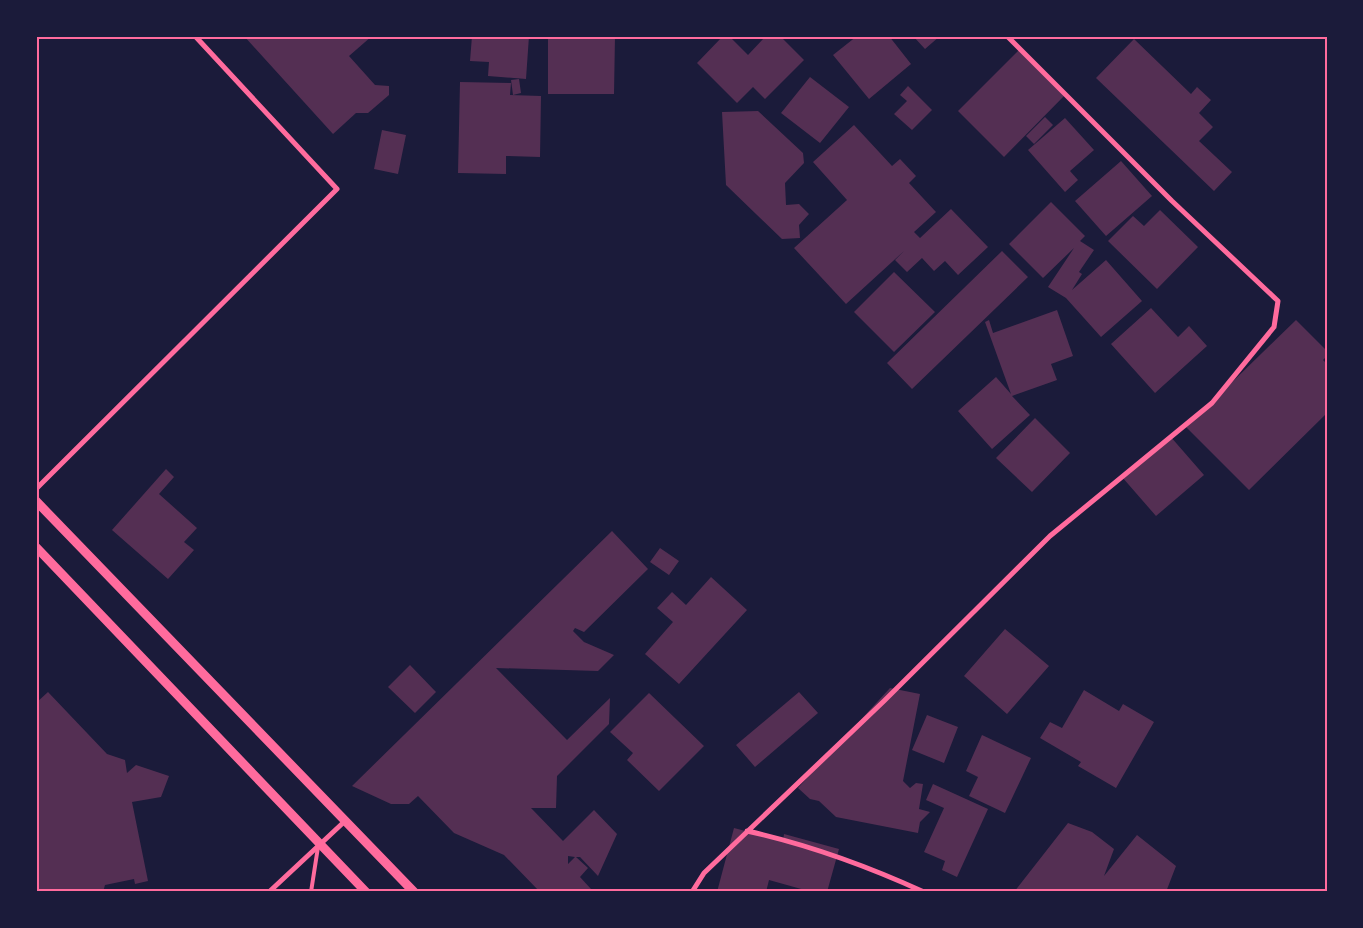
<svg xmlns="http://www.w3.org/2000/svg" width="1363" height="928" font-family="'Work Sans',sans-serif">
<rect width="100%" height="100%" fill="#1b1b3a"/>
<path fill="#542f53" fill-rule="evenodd" d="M244,36h128l-23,20 26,29 14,1v9l-21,18h-12l-23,21z
M472,36h57l-3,43 -38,-3 1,-14 -19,-1z
M548,36h67l-1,58h-66z
M723,36h6l19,19 18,-19h14l24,24 -39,39 -12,-12 -16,16 -40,-40z
M857,36h32l22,28 -42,35 -36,-44z
M913,36h27l-15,13z
M1134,39l57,55 6,-7 14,13 -12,13 14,14 -14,14 33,31 -18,19 -118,-113z
M1020,49l46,45 -62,63 -46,-46z
M810,77l39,30 -29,36 -39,-30z
M519,79l2,14 -8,2 -2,-15z
M460,82l51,1 -1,12 31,1 -1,61 -34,-1v18l-48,-1z
M908,86l24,24 -20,20 -18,-16 13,-13 -7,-6z
M758,111l45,42 1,10 -19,20 1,22 13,-1 10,10 -10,11 1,13 -18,1 -56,-54 -4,-73z
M1045,117l8,8 -19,19 -8,-8z
M1065,118l29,32 -24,21 8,9 -13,12 -37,-42z
M854,125l38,41 8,-7 16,17 -7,7 27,29 -22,20 6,6 31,-29 37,38 -30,28 -13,-14 -11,10 -12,-13 -15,14 -12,-12 9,-9 -58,53 -52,-56 53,-48 -34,-38z
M382,130l24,5 -8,39 -24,-5z
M1121,161l31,35 -46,40 -31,-35z
M1051,202l34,34 -5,5 14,9 -15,22 3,2 -10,16 34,-30 36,41 -41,36 -35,-39 -18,-11 26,-39 -31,30 -34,-34z
M1160,210l38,37 -41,42 -49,-48 25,-25 11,10z
M1002,251l26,26 -116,112 -25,-26z
M894,272l41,40 -41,40 -40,-40z
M1151,308l27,29 11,-11 18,20 -52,47 -44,-49z
M1057,310l16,46 -22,8 6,16 -45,16 18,19 -38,34 -34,-38 38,-34 15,17 -26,-72 4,-2 4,13z
M1296,320l31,31v5l-4,4 4,4v49l-78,77 -63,-63z
M1035,418l35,35 -38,39 -36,-34z
M1170,436l34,39 -48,41 -34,-39z
M166,469l8,8 -15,17 38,34 -13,14 10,8 -26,29 -56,-49z
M612,531l36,38 -64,63 -9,-4 -2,3 11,11 30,13 -16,16 -102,-3 71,72 43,-42 -1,26 -52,52 -1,32h-25l32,33 31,-31 23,24 -19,42 -18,-19h-4l12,11 -8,9 11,12 -3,3h-48l-36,-37 -50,-22 -36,-37 -9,8h-18l-39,-18zM568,856l7,1 -7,7z
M660,548l19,13 -10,14 -19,-13z
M711,577l36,33 -68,74 -34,-30 28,-32 -16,-14 15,-16 14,13z
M1005,629l44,37 -42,48 -43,-38z
M410,665l26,27 -21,21 -27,-26z
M890,688l30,6 -17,87 7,7 6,-5 7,1 -4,25 11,3 -10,10 -2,11 -82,-16 -17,-16 -9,-2 -12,-11z
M1084,690l35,21 4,-7 31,18 -38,66 -38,-22 3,-4 -41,-24 10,-16 12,6z
M48,692l59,62 18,6 2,13 9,-8 33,11 -8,21 -29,5 16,79 -13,3 -1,-5 -29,6 -2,7h-67v-189z
M799,692l19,21 -63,54 -19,-22z
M649,693l55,53 -45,45 -32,-31 6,-7 -23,-21z
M927,715l31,12 -14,36 -32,-13z
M982,735l49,23 -26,55 -36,-17 9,-19 -12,-6z
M933,784l55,25 -31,68 -15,-7 3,-9 -21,-9 20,-44 -18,-8z
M1068,823l24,9 22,17 -10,27 33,-41 39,31 -10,26h-152z
M734,828l49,13 1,-7 55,15 -12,43h-15l-43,-12 -3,12h-49z"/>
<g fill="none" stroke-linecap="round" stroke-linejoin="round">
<path stroke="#ff6b9d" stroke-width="4" d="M311,892l7,-45"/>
<path stroke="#ff6b9d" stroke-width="5" d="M36,489l301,-300 -142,-153
M747,831c63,14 118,34 177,61
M269,892l76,-71
M692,892l12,-19 180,-172 166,-165 162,-133 62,-76 4,-26 -106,-100 -165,-165"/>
<path stroke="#ff6b9d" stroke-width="9" d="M36,501l378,391
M36,547l330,345"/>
</g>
<rect width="1363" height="928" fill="none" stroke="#1b1b3a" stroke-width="75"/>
<rect x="38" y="38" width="1288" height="852" fill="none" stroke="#ff6b9d" stroke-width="2"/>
</svg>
